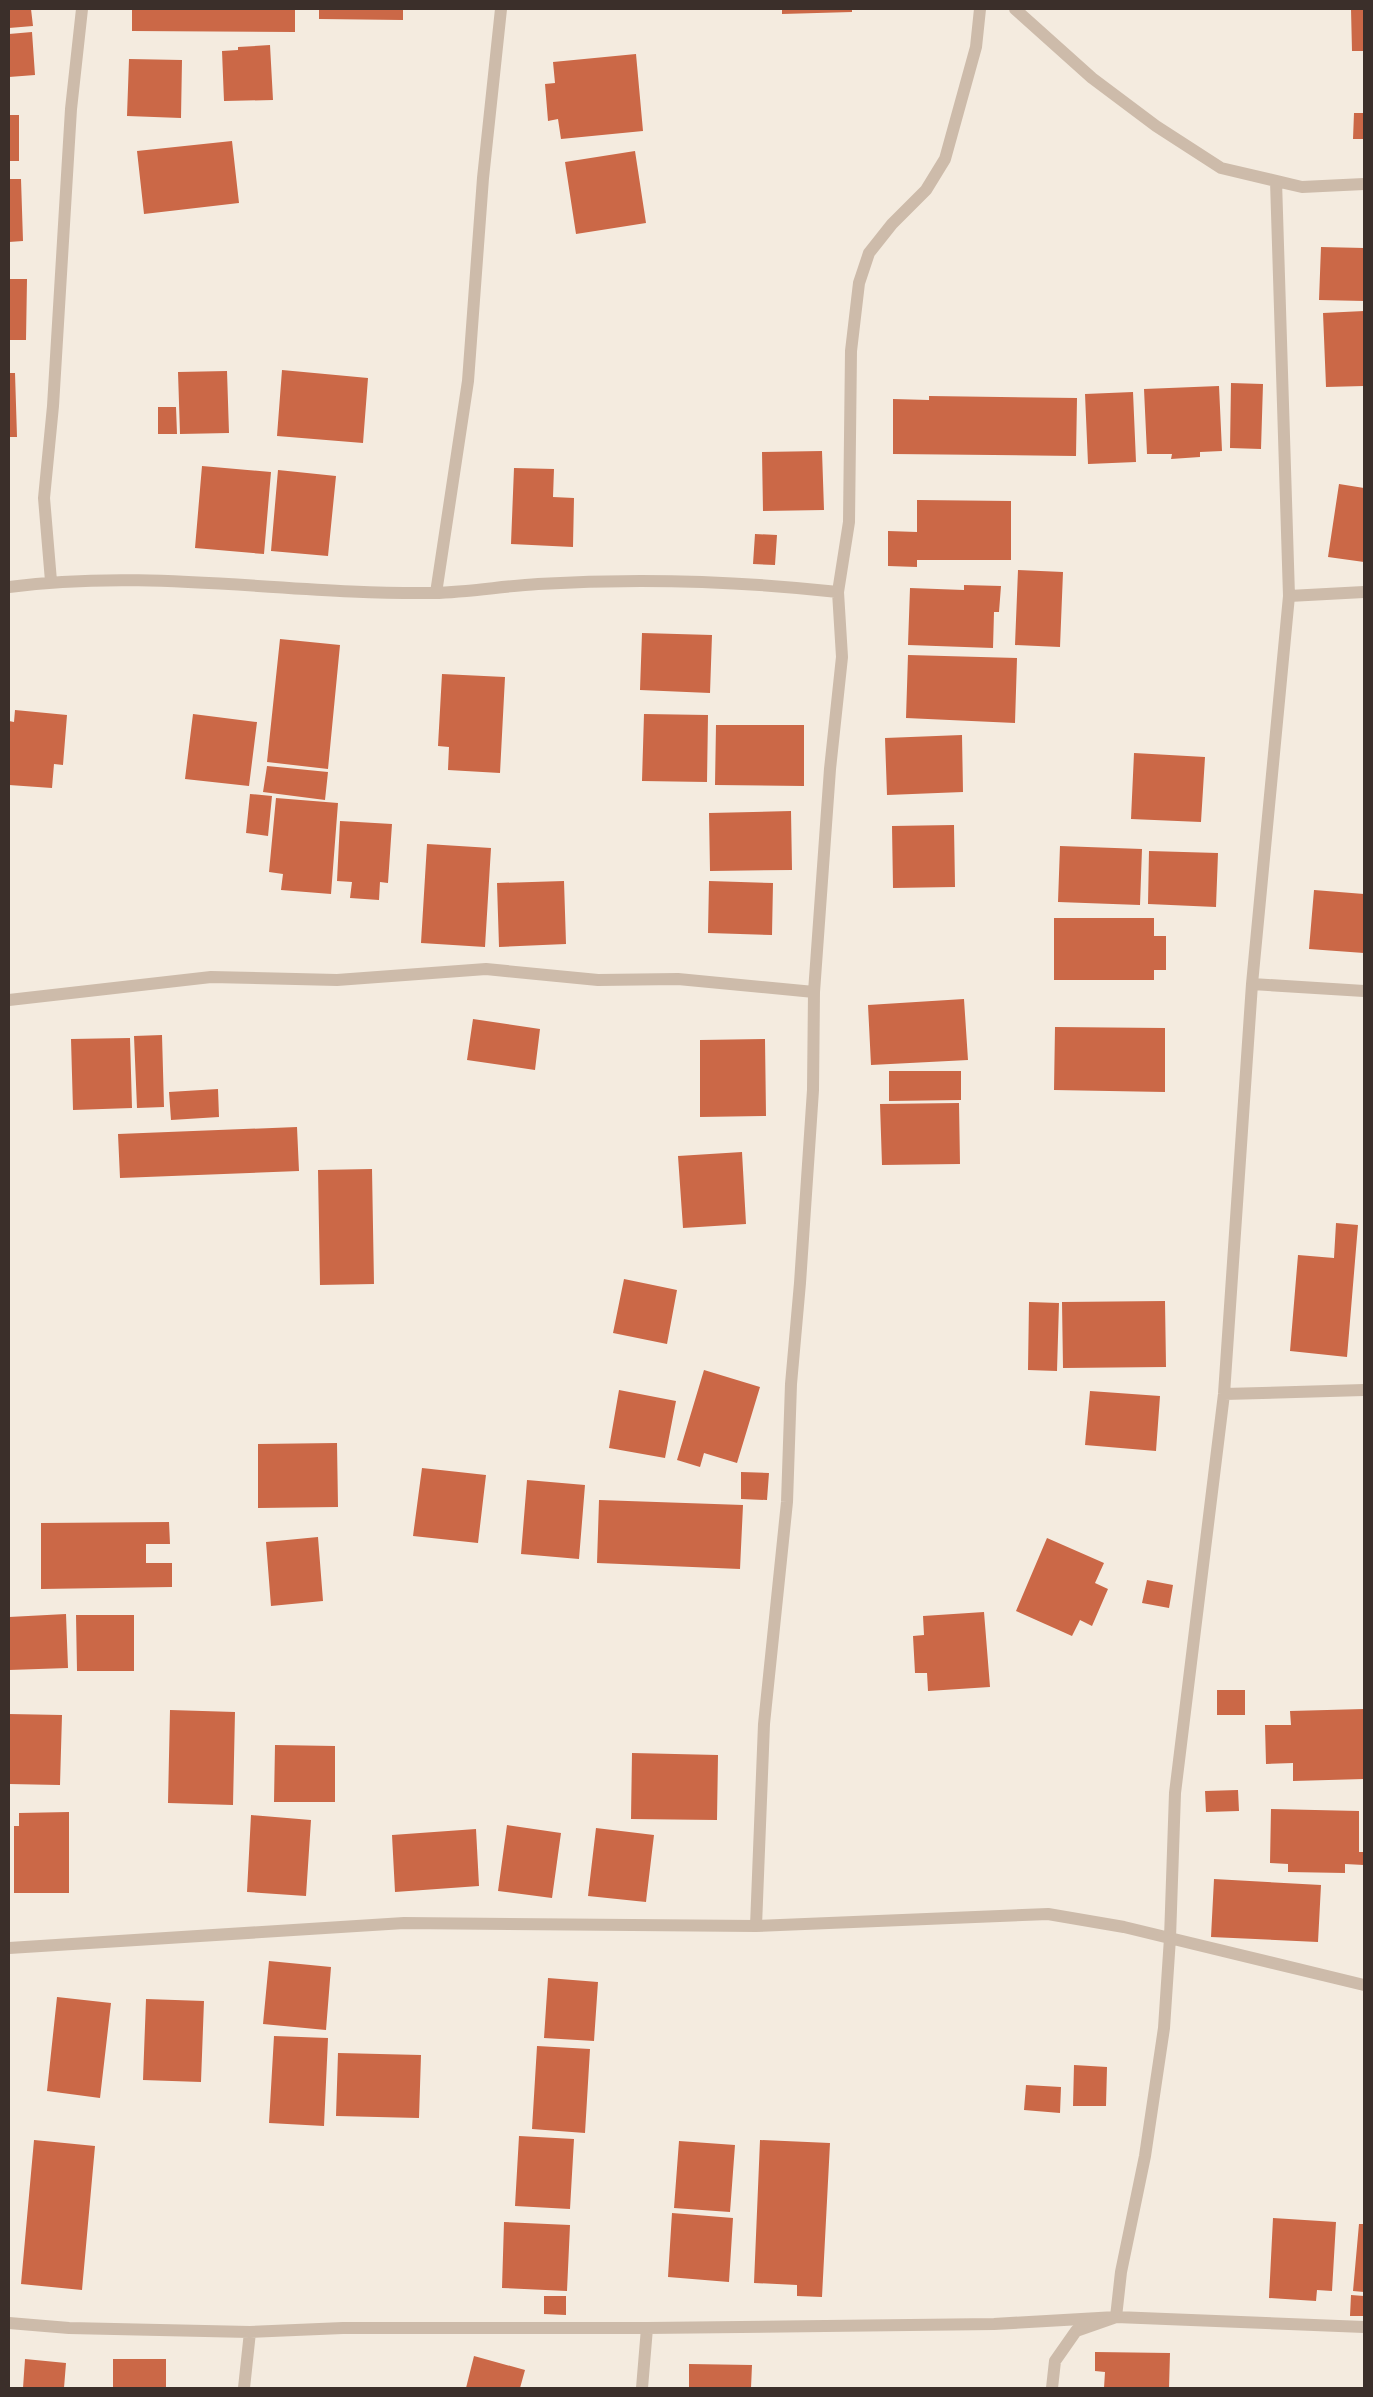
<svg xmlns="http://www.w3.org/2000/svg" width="1373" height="2397" font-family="'Asap Condensed',sans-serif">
<rect width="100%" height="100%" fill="#f4ebdf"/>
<path fill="#cb6847" d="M9,9h22l2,17 -24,2z
M132,9h163v23l-163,-1z
M319,9h84v11l-84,-1z
M782,9h70v3l-70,2z
M1351,9h13v42h-12z
M32,32l3,43 -26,2v-43z
M270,45l3,55 -49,1 -2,-50 16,-1v-3z
M636,54l7,77 -82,8 -3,-20 -10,2 -3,-37 10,-1 -2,-21z
M129,59l53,1 -1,58 -54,-2z
M1354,113h10v26h-11z
M9,115h10v46h-10z
M232,141l7,62 -95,11 -7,-63z
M635,151l11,72 -70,11 -11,-72z
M9,179h12l2,62 -14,1z
M1321,247l43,1v53l-45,-1z
M9,279h18l-1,61h-17z
M1364,311v75l-38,1 -3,-74z
M282,370l86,8 -5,65 -86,-7z
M227,371l2,62 -49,1 -2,-62z
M9,373h6l2,64h-8z
M1231,383l32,1 -2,65 -31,-1z
M1219,386l3,65 -22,1v5l-29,2 1,-5h-25l-3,-65z
M1133,392l3,70 -48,2 -3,-70z
M929,396l148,2 -1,58 -183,-2v-55l36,1z
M158,407h18l1,27h-19z
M822,451l2,59 -61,1 -1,-59z
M202,466l69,6 -7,82 -69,-6z
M514,468l40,1 -1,28 21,1 -1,49 -62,-3z
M278,470l58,6 -8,80 -57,-5z
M1339,484l25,4v74l-36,-5z
M917,500l94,1v59h-94v7l-29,-1v-35l29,1z
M755,534l22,1 -2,30 -22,-1z
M1018,570l45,2 -3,75 -45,-2z
M964,585l37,1 -2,26h-5l-1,36 -85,-3 2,-57 54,2z
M642,633l70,2 -2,58 -70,-3z
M280,639l60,6 -12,124 -61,-7z
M908,655l109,3 -2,65 -109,-5z
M442,674l63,3 -5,96 -52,-3 1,-23 -11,-1z
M15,710l52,5 -4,50 -9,-1 -2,24 -43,-3v-64l5,1z
M193,714l64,8 -8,64 -64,-7z
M644,714l64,1 -1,67 -65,-1z
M716,725h88v61l-89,-1z
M962,735l1,57 -76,3 -2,-57z
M1134,753l71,4 -4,65 -70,-3z
M267,766l61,6 -3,28 -62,-8z
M250,794l22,2 -4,40 -22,-3z
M276,798l62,5 -7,91 -50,-4 2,-16 -14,-2z
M791,811l1,59 -82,1 -1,-58z
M340,821l52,3 -4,59 -8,-1 -1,18 -29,-2 2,-16 -15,-1z
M954,825l1,62 -62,1 -1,-62z
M427,844l64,4 -6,99 -64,-4z
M1060,846l82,3 -2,56 -82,-3z
M1149,851l69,2 -2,54 -68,-3z
M564,881l2,63 -67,3 -2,-64z
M709,881l64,2 -1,52 -64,-2z
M1314,890l50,4v59l-55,-4z
M1054,918h100v18h12v34h-12v10h-100z
M964,999l4,61 -97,5 -3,-60z
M473,1019l67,10 -5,41 -68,-10z
M1055,1027l110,1v64l-111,-2z
M162,1035l2,72 -27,1 -3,-72z
M130,1038l2,70 -59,2 -2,-71z
M765,1039l1,77 -66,1v-77z
M889,1071h72v29l-72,1z
M218,1089l1,28 -48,3 -2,-28z
M959,1103l1,61 -78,1 -2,-61z
M297,1127l2,44 -179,7 -2,-44z
M742,1152l4,72 -63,4 -5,-72z
M372,1169l2,115 -54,1 -2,-115z
M1336,1223l22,2 -11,132 -57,-6 8,-96 36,3z
M624,1279l53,11 -10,54 -54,-11z
M1165,1301l1,66 -103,1 -1,-66z
M1029,1302l30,1 -2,68 -29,-1z
M704,1370l56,17 -23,76 -33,-10 -4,14 -23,-7z
M619,1390l57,11 -11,57 -56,-10z
M1090,1391l70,5 -4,55 -71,-6z
M337,1443l1,64 -80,1v-64z
M422,1468l64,7 -8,68 -65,-7z
M741,1472l28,1 -2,27 -26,-1z
M527,1480l58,5 -6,74 -58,-5z
M599,1500l144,5 -3,64 -143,-6z
M169,1522l1,22h-24v19h26v24l-131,2v-66z
M318,1537l5,64 -52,5 -5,-64z
M1047,1538l57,25 -9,20 13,6 -16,37 -12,-6 -8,16 -56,-25z
M1147,1580l26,5 -4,23 -27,-5z
M984,1612l6,75 -62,4 -1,-18h-12l-2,-37 11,-1 -1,-19z
M66,1614l2,54 -59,2v-53z
M76,1615h58v56h-57z
M1217,1690h28v25h-28z
M1364,1709v70l-71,2v-18l-27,1 -1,-39h26l-1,-14z
M170,1710l65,2 -2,93 -65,-2z
M9,1714l53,1 -2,70 -51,-1z
M275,1745l60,1v56h-61z
M632,1753l86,2 -1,65 -86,-1z
M1238,1790l1,21 -33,1 -1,-21z
M1271,1809l88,2v41h5v13l-19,-1v9l-57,-1v-8l-18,-1z
M69,1812v81h-55v-67h5v-13z
M251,1815l60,5 -5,76 -59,-4z
M507,1825l54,8 -9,65 -54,-7z
M596,1828l58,7 -8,67 -58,-6z
M476,1829l3,57 -84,6 -3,-57z
M1214,1879l107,6 -3,57 -107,-5z
M269,1961l62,6 -5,63 -63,-6z
M548,1978l50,4 -4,59 -50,-3z
M57,1997l54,6 -11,95 -53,-7z
M146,1999l58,2 -3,81 -58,-2z
M274,2036l54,2 -4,88 -55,-3z
M537,2046l53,3 -5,84 -53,-4z
M338,2053l83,2 -2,63 -83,-2z
M1074,2065l33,2 -1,39h-33z
M1026,2085l35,2 -1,26 -36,-3z
M519,2136l55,3 -4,70 -55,-3z
M34,2140l61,6 -13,144 -61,-6z
M760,2140l70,3 -8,154 -25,-1v-11l-43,-2z
M679,2141l56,4 -5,67 -56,-4z
M672,2213l61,5 -4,64 -61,-5z
M1273,2218l63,4 -4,69 -15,-1 -1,11 -47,-3z
M504,2222l66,3 -3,66 -65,-3z
M1359,2224h5v68l-11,-1z
M1351,2295l13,1v20h-14z
M544,2296h22v19l-22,-1z
M1095,2352l75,1 -1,35h-65l1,-16 -10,-1z
M474,2356l51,14 -5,18h-54z
M25,2359l41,4 -2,25h-41z
M113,2359h53v28h-53z
M689,2364l63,1 -1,23h-62z"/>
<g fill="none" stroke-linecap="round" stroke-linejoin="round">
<path stroke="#cdbbaa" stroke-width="12" d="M1015,9l77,69 64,48 65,42 81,19 62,-3
M51,581l-7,-83 9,-92 18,-297 11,-100
M9,587c141,-19 283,8 425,6 35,-1 70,-7 104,-9 100,-6 201,-3 300,8
M436,593l32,-212 15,-203 18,-169
M1289,596l75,-4
M1252,984l112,7
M9,1000l202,-23 126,3 149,-11 112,11 80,-1 136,13
M1224,1394l140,-4
M756,1926l8,-202 23,-222 4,-118 9,-101 13,-193 1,-98 16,-223 12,-112 -4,-65 11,-70 2,-171 8,-68 10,-30 23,-29 34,-34 19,-31 31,-112 4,-38
M9,1948l395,-25 352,3 292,-12 76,13 240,58
M9,2323l60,5 181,4 93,-4h304l347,-4 122,-7 248,10
M244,2388l6,-56
M642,2388l5,-60
M1052,2388l3,-27 21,-30 40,-14 5,-45 24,-116 19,-128 6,-90 5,-145 49,-399 28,-410 37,-388 -13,-415"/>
</g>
<rect width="1373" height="2397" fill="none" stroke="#3b2f2a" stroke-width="20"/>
</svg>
